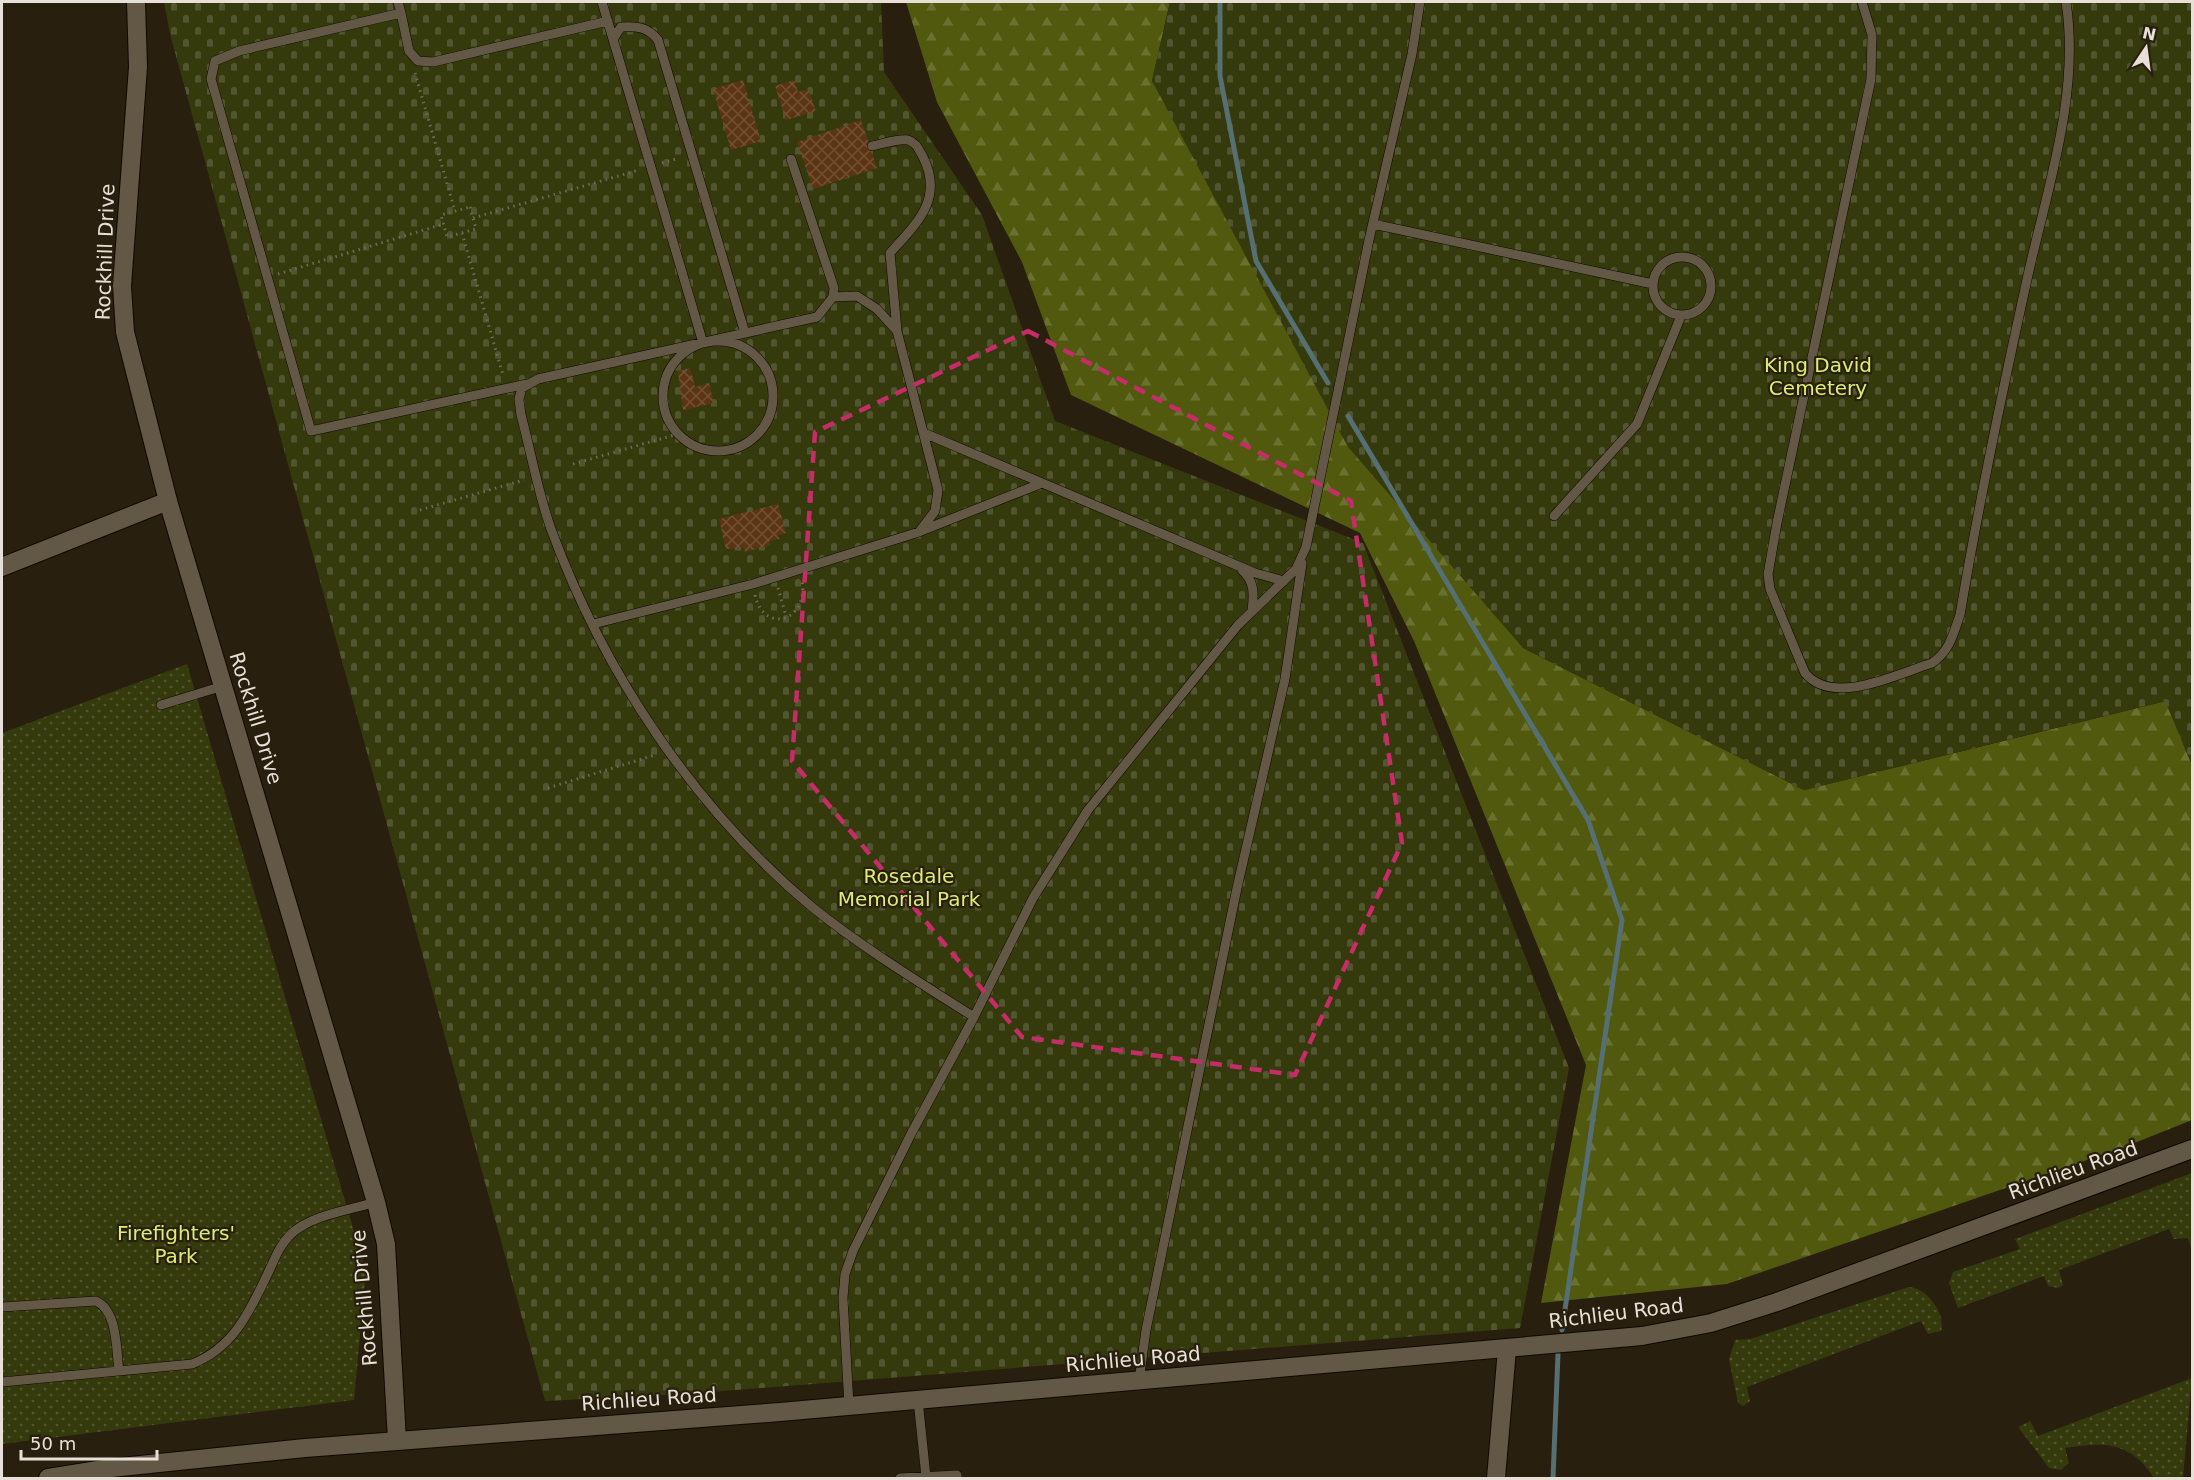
<svg xmlns="http://www.w3.org/2000/svg" width="2194" height="1480" font-family="'DejaVu Sans',sans-serif">
<defs>
<pattern id="grass-dots" width="8" height="8" patternUnits="userSpaceOnUse" patternTransform="scale(1.5)"><rect width="8" height="8" fill="#353a0d"/><path d="M2 2h.1M6 6h.1" fill="none" stroke="#525630" stroke-width="1.8" stroke-linecap="round"/></pattern>
<pattern id="forest-firs" width="22" height="20" patternUnits="userSpaceOnUse" patternTransform="scale(1.5)"><rect width="22" height="20" fill="#50590d"/><path d="M5 1l3.5 6h-7zM16 11l3.5 6h-7z" fill="#697130"/></pattern>
<pattern id="cemetery-stones" width="16" height="16" patternUnits="userSpaceOnUse" patternTransform="scale(1.5)"><rect width="16" height="16" fill="#353a0d"/><path d="M2 7V4a2 2 0 0 1 4 0v3zM10 15v-3a2 2 0 0 1 4 0v3z" fill="#525630"/></pattern>
<pattern id="building-cross-hatch" width="8" height="8" patternUnits="userSpaceOnUse" patternTransform="scale(1.5)"><rect width="8" height="8" fill="#5a3413"/><path d="M0 0l8 8M0 8l8-8" fill="none" stroke="#725135"/></pattern>
</defs>
<rect width="100%" height="100%" fill="#291f0f"/>
<path fill="url(#grass-dots)" d="M187,664l179,608 -12,128 -352,44v-711z
M2192,1173v78l-4,-13 -14,1 -5,-10 -110,41 4,15 -5,3 -10,-2 -4,-10 -86,32 -9,-25 4,-11 67,-23 -5,-10z
M1909,1287c18,1 37,26 32,44l-13,3 -7,-13 -174,66 3,14 -7,5 -5,-3 -9,-44 6,-19 15,-1z
M2192,1378l-9,100h-29c-24,-37 -50,-36 -89,-30l4,15 -8,7 -12,-2 -31,-41 12,-6 8,15z"/>
<path fill="url(#forest-firs)" d="M906,2h264l-18,79 127,210 244,357 281,142 362,-89 26,64v355l-70,28 -395,136 -186,19 45,-238 -172,-424 -54,-108 -289,-138 -49,-133 -85,-160z"/>
<path fill="url(#cemetery-stones)" d="M164,2h717l3,70 98,143 73,206 308,122 206,525 -49,260 -835,66 -140,7 -375,-1367z
M1170,2h1022v763l-27,-64 -361,89 -281,-142 -175,-201 -196,-366z"/>
<g fill="none" stroke-linecap="round" stroke-linejoin="round">
<path stroke="#556f73" stroke-width="5" d="M1220,2v74l36,185 72,122
M1348,416l240,404 34,100 -60,410
M1553,1478l5,-124"/>
</g>
<path fill="url(#building-cross-hatch)" d="M743,80l18,61 -30,9 -18,-61z
M794,80l4,12 10,-3 8,22 -30,9 -11,-34z
M861,120l16,48 -64,21 -16,-47z
M690,368l5,19 14,-4 5,20 -31,7 -5,-39z
M778,504l8,29 -8,2 2,4 -11,2 1,4 -25,7 -1,-4 -18,1 -7,-30z"/>
<g fill="none" stroke-linecap="round" stroke-linejoin="round">
<defs>
<path id="lane" d="M398,2l3,11 -162,38 -24,10 -4,18 100,352 216,-47
M602,2l101,341
M1862,2l10,33 -1,44 -94,444 -9,51 2,15 35,84c28,34 92,1 127,-10 18,-12 21,-29 28,-48 19,-114 43,-227 68,-340 20,-89 52,-182 38,-273
M401,13l8,38 9,10 15,1 175,-41
M613,39l8,-12c16,-1 27,0 37,13l87,293
M872,146c10,-2 27,-8 36,-6 9,3 11,10 15,17 21,42 -6,66 -33,96l7,78
M791,159l43,129 -1,9 -16,20 -279,62 -16,9 -3,11 2,16c10,37 17,78 30,114 53,144 143,279 261,378 51,41 107,75 162,110
M1373,224l280,60
M1653 286a29 29 0 1 1 58 0a29 29 0 1 1-58 0Z
M663 396a55 55 0 1 1 110 0a55 55 0 1 1-110 0Z
M924,433l331,140 29,8
M1554,516l83,-92 44,-108
M921,531l121,-48
M1242,570c13,12 12,24 10,41
M593,624l160,-40 166,-52 16,-21 3,-21 -41,-159 -20,-22 -20,-13 -24,1
M161,705l62,-19
M2,1307l94,-6c22,10 20,49 23,70
M1139,1381l7,-51 91,-442 48,-209 17,-116
M2,1382l190,-18c43,-17 58,-54 77,-93 6,-13 11,-26 21,-36 20,-20 60,-25 86,-33
M918,1400l8,77
M849,1406l-6,-108 2,-24 8,-23 58,-117 63,-117 59,-119 55,-88 150,-185 58,-56 10,-22 63,-307 43,-186 8,-52
M900,1478l57,-3v3"/>
<path id="street" d="M2,567l166,-66
M1496,1478l11,-129"/>
<path id="secondary" d="M136,2l2,65 -16,219 3,46 43,169 208,701 10,42 11,196
M48,1478l63,-10 194,-20 475,-36 862,-76 69,-13 66,-21 415,-153"/>
</defs>
<use href="#lane" stroke="#110800" stroke-width="10"/>
<use href="#street" stroke="#110800" stroke-width="20"/>
<use href="#secondary" stroke="#110800" stroke-width="20"/>
<path stroke="#71695b" stroke-width="3" stroke-dasharray="1.5 4.5" stroke-linecap="butt" d="M415,73l40,138
M662,163l17,-5
M470,207l6,22 -29,8 -6,-22z
M473,218l166,-48
M462,233l41,142
M278,274l166,-50
M573,464l105,-30
M420,510l104,-30
M778,588l8,28
M755,595c9,40 54,26 47,-14
M548,788l107,-33"/>
<use href="#lane" stroke="#635746" stroke-width="9"/>
<use href="#street" stroke="#635746" stroke-width="18"/>
<use href="#secondary" stroke="#635746" stroke-width="18"/>
</g>
<path fill="none" stroke="#c62c67" stroke-width="4.5" stroke-dasharray="12 8" stroke-linejoin="round" d="M1028,331l323,170 51,342 -107,232 -273,-38 -230,-276 23,-329z"/>
<g text-anchor="middle" stroke-width="4.5" stroke-linejoin="round" paint-order="stroke">
<g font-size="20" fill="#e7e0d6" stroke="#291f0f">
<text transform="translate(105 252) rotate(-88)" y="7">Rockhill Drive</text>
<text transform="translate(256 718) rotate(73)" y="7">Rockhill Drive</text>
<text transform="translate(2073 1170) rotate(-20)" y="7">Richlieu Road</text>
<text transform="translate(364 1298) rotate(-95)" y="7">Rockhill Drive</text>
<text transform="translate(1616 1313) rotate(-7)" y="7">Richlieu Road</text>
<text transform="translate(1133 1359) rotate(-5)" y="7">Richlieu Road</text>
<text transform="translate(649 1399) rotate(-4)" y="7">Richlieu Road</text>
</g>
<g font-size="20" fill="#dbed72" stroke="#291f0f">
<text x="1818" y="372">King David<tspan x="1818" dy="23">Cemetery</tspan></text>
<text x="909" y="883">Rosedale<tspan x="909" dy="23">Memorial Park</tspan></text>
<text x="176" y="1240">Firefighters'<tspan x="176" dy="23">Park</tspan></text>
</g>
</g>
<rect width="2194" height="1480" fill="none" stroke="#e7e0d6" stroke-width="6"/>
<g transform="translate(2146 48) rotate(13)" stroke="#291f0f" stroke-width="4.5" paint-order="stroke">
<path d="M0-4.5L10 22L0 15L-10 22Z" fill="#e7e0d6"/>
<text y="-9" font-size="16" font-weight="bold" text-anchor="middle" fill="#e7e0d6">N</text>
</g>
<path d="M21 1450v9h136v-9" fill="none" stroke="#e7e0d6" stroke-width="3"/>
<text x="30" y="1450" font-size="18" fill="#e7e0d6" stroke="#291f0f" stroke-width="4.5" paint-order="stroke">50 m</text>
</svg>
